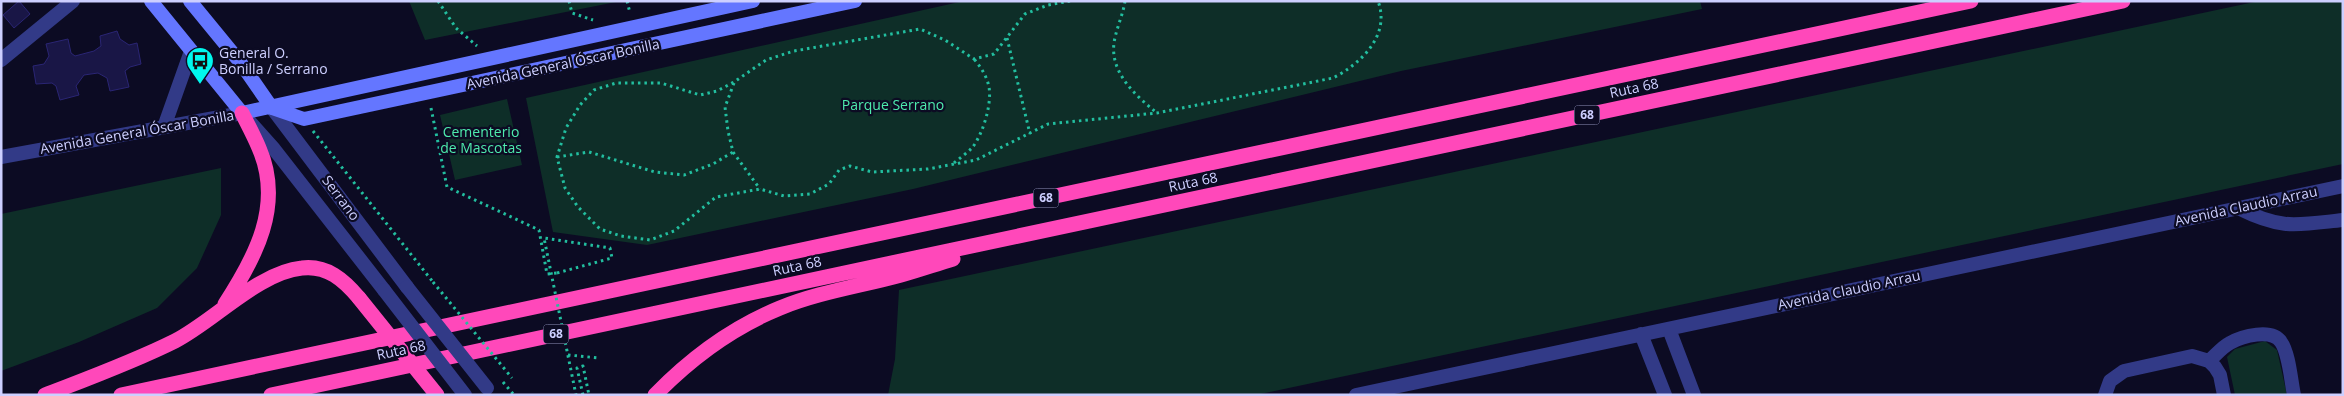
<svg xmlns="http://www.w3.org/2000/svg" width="2344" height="396" font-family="'Open Sans',sans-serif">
<rect width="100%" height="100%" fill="#0c0b23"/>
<path fill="#0e2e28" d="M409,1h212l-196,39z
M964,1h736l2,8 -301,62 -488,118 -266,56 -94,-13 -27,-134z
M2259,1h84v163l-1087,231h-368l7,-36 4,-69z
M507,99l15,66 -67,15 -15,-65z
M221,168v47l-24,53 -40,40 -78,34 -78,29v-157z
M2265,341l12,9 10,45h-52l-8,-38 8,-8z"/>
<path fill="#191646" stroke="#2a2574" d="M19,1l11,13 -16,14 -11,-13z
M117,31l3,8 9,6 8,-2 4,21 -11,3 -5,4 4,16 -19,4 -3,-13 -9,-5 -14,2 -8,11 3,9 -19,5 -4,-14 -4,-3 -16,1 -3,-18 11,-2 5,-8 -3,-12 22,-5 3,14 4,3 19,-5 7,-5 -1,-10z"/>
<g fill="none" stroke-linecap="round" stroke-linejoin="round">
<path stroke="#22be9f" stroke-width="3" stroke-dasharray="2.5 4" stroke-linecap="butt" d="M438,1l18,27 21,18
M569,1l3,12 21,7
M627,1l3,12
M1070,1l-22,4 -23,9 -31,40 -20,5 -29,-19 -25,-11 -126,22 -28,9 -32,22 -17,9 -17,4 -39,-12h-45l-22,7 -14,15 -14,23 -9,29 8,31 13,19 22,22 21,7 29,4 24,-9 42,-34 44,-8 24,7 26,-2 19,-10 10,-14 11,-4 22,6 56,-3 48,-9 72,-36 109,-11 176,-35c27,-14 58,-42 45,-77
M1125,1c-2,14 -9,28 -11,42 -4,30 22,53 43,70
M1007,38l23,96
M734,83l-9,24 3,24 5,21 27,37
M431,108l16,79 92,43 8,44 10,-1
M313,131l120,151
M557,157l32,-5 66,20 29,3 29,-11 20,-12
M954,163c6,-5 13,-10 18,-15 11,-14 20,-44 17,-61 -2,-10 -8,-20 -15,-28
M568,355l31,3
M503,382l11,13
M583,395l-6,-27 6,-2 6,29"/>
<path stroke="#323a87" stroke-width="14" d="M1,60l72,-59
M164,127l27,-76
M1,157l241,-44
M2238,208c44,22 58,17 105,12
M2209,361c7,-6 13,-14 21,-18 12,-7 42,-15 51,-1 8,11 10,39 13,53
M2105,395l5,-14 14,-10 68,-15 17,5 6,6 5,8 4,20"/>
<path stroke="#323a87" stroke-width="14" d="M272,108l135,179
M249,121l25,28 110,141
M1669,329l25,66
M1641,334l24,61
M1356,395l987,-209"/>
<path stroke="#6476ff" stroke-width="14" d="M151,1l91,112 511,-112
M190,1l50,61 32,46
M272,108l32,11 551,-118"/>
<path stroke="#ff48ba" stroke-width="15" d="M225,304c30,-46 59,-99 34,-156 -5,-12 -11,-23 -17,-35
M45,395c44,-17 88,-33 130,-54 39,-20 84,-69 127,-73 25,-3 42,12 57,30
M121,395l1850,-394
M271,395l1852,-394
M655,395c36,-37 76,-67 125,-87 39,-16 81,-22 121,-33 18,-5 35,-11 52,-16"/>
<path stroke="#22be9f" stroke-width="3" stroke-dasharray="2.5 4" stroke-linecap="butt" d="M557,273l55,-15 -2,-10 -66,-10 32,157
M433,282l79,96"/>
<path stroke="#323a87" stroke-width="14" d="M407,287l80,101
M384,290l81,105"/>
<path stroke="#ff48ba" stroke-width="15" d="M359,298l78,97"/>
</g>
<defs>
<symbol id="bus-pin" viewBox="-11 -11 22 30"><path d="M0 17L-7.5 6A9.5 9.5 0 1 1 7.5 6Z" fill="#00f8ee" stroke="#0c0b23"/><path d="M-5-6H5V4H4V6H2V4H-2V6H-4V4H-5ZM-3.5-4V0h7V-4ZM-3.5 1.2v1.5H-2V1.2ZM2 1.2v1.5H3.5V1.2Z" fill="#111"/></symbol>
</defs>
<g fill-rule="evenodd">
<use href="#bus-pin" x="184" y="45" width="32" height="43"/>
</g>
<g text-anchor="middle" stroke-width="4.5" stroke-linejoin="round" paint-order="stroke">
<g fill="#0c0b23" stroke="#9394bd" stroke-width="1">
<rect x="1574.5" y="105.5" width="25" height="19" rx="4"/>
<rect x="1033.5" y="188.5" width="25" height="19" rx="4"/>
<rect x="543.5" y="324.5" width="25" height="19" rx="4"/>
</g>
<g font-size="12" font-weight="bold" fill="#cdcfff">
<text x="1587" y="119">68</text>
<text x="1046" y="202">68</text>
<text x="556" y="338">68</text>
</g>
<g font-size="14" fill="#cdcfff" stroke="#0c0b23" text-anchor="start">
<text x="219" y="58">General O.<tspan x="219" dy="16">Bonilla / Serrano</tspan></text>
</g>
<g font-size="14" fill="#cdcfff" stroke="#0c0b23">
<text transform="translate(563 64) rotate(-12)" y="5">Avenida General Óscar Bonilla</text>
<text transform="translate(1634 88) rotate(-12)" y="5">Ruta 68</text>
<text transform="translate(137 132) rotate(-10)" y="5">Avenida General Óscar Bonilla</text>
<text transform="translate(1193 182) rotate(-12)" y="5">Ruta 68</text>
<text transform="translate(341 198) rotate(53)" y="5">Serrano</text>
<text transform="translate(2246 206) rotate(-12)" y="5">Avenida Claudio Arrau</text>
<text transform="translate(797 266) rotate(-12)" y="5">Ruta 68</text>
<text transform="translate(1849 290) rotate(-12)" y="5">Avenida Claudio Arrau</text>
<text transform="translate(401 350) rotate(-12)" y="5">Ruta 68</text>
</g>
<g font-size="14" fill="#4eebad" stroke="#0c0b23">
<text x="893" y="110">Parque Serrano</text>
<text x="481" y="137">Cementerio<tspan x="481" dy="16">de Mascotas</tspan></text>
</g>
</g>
<rect width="2344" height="396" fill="none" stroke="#cdcfff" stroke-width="5"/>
</svg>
